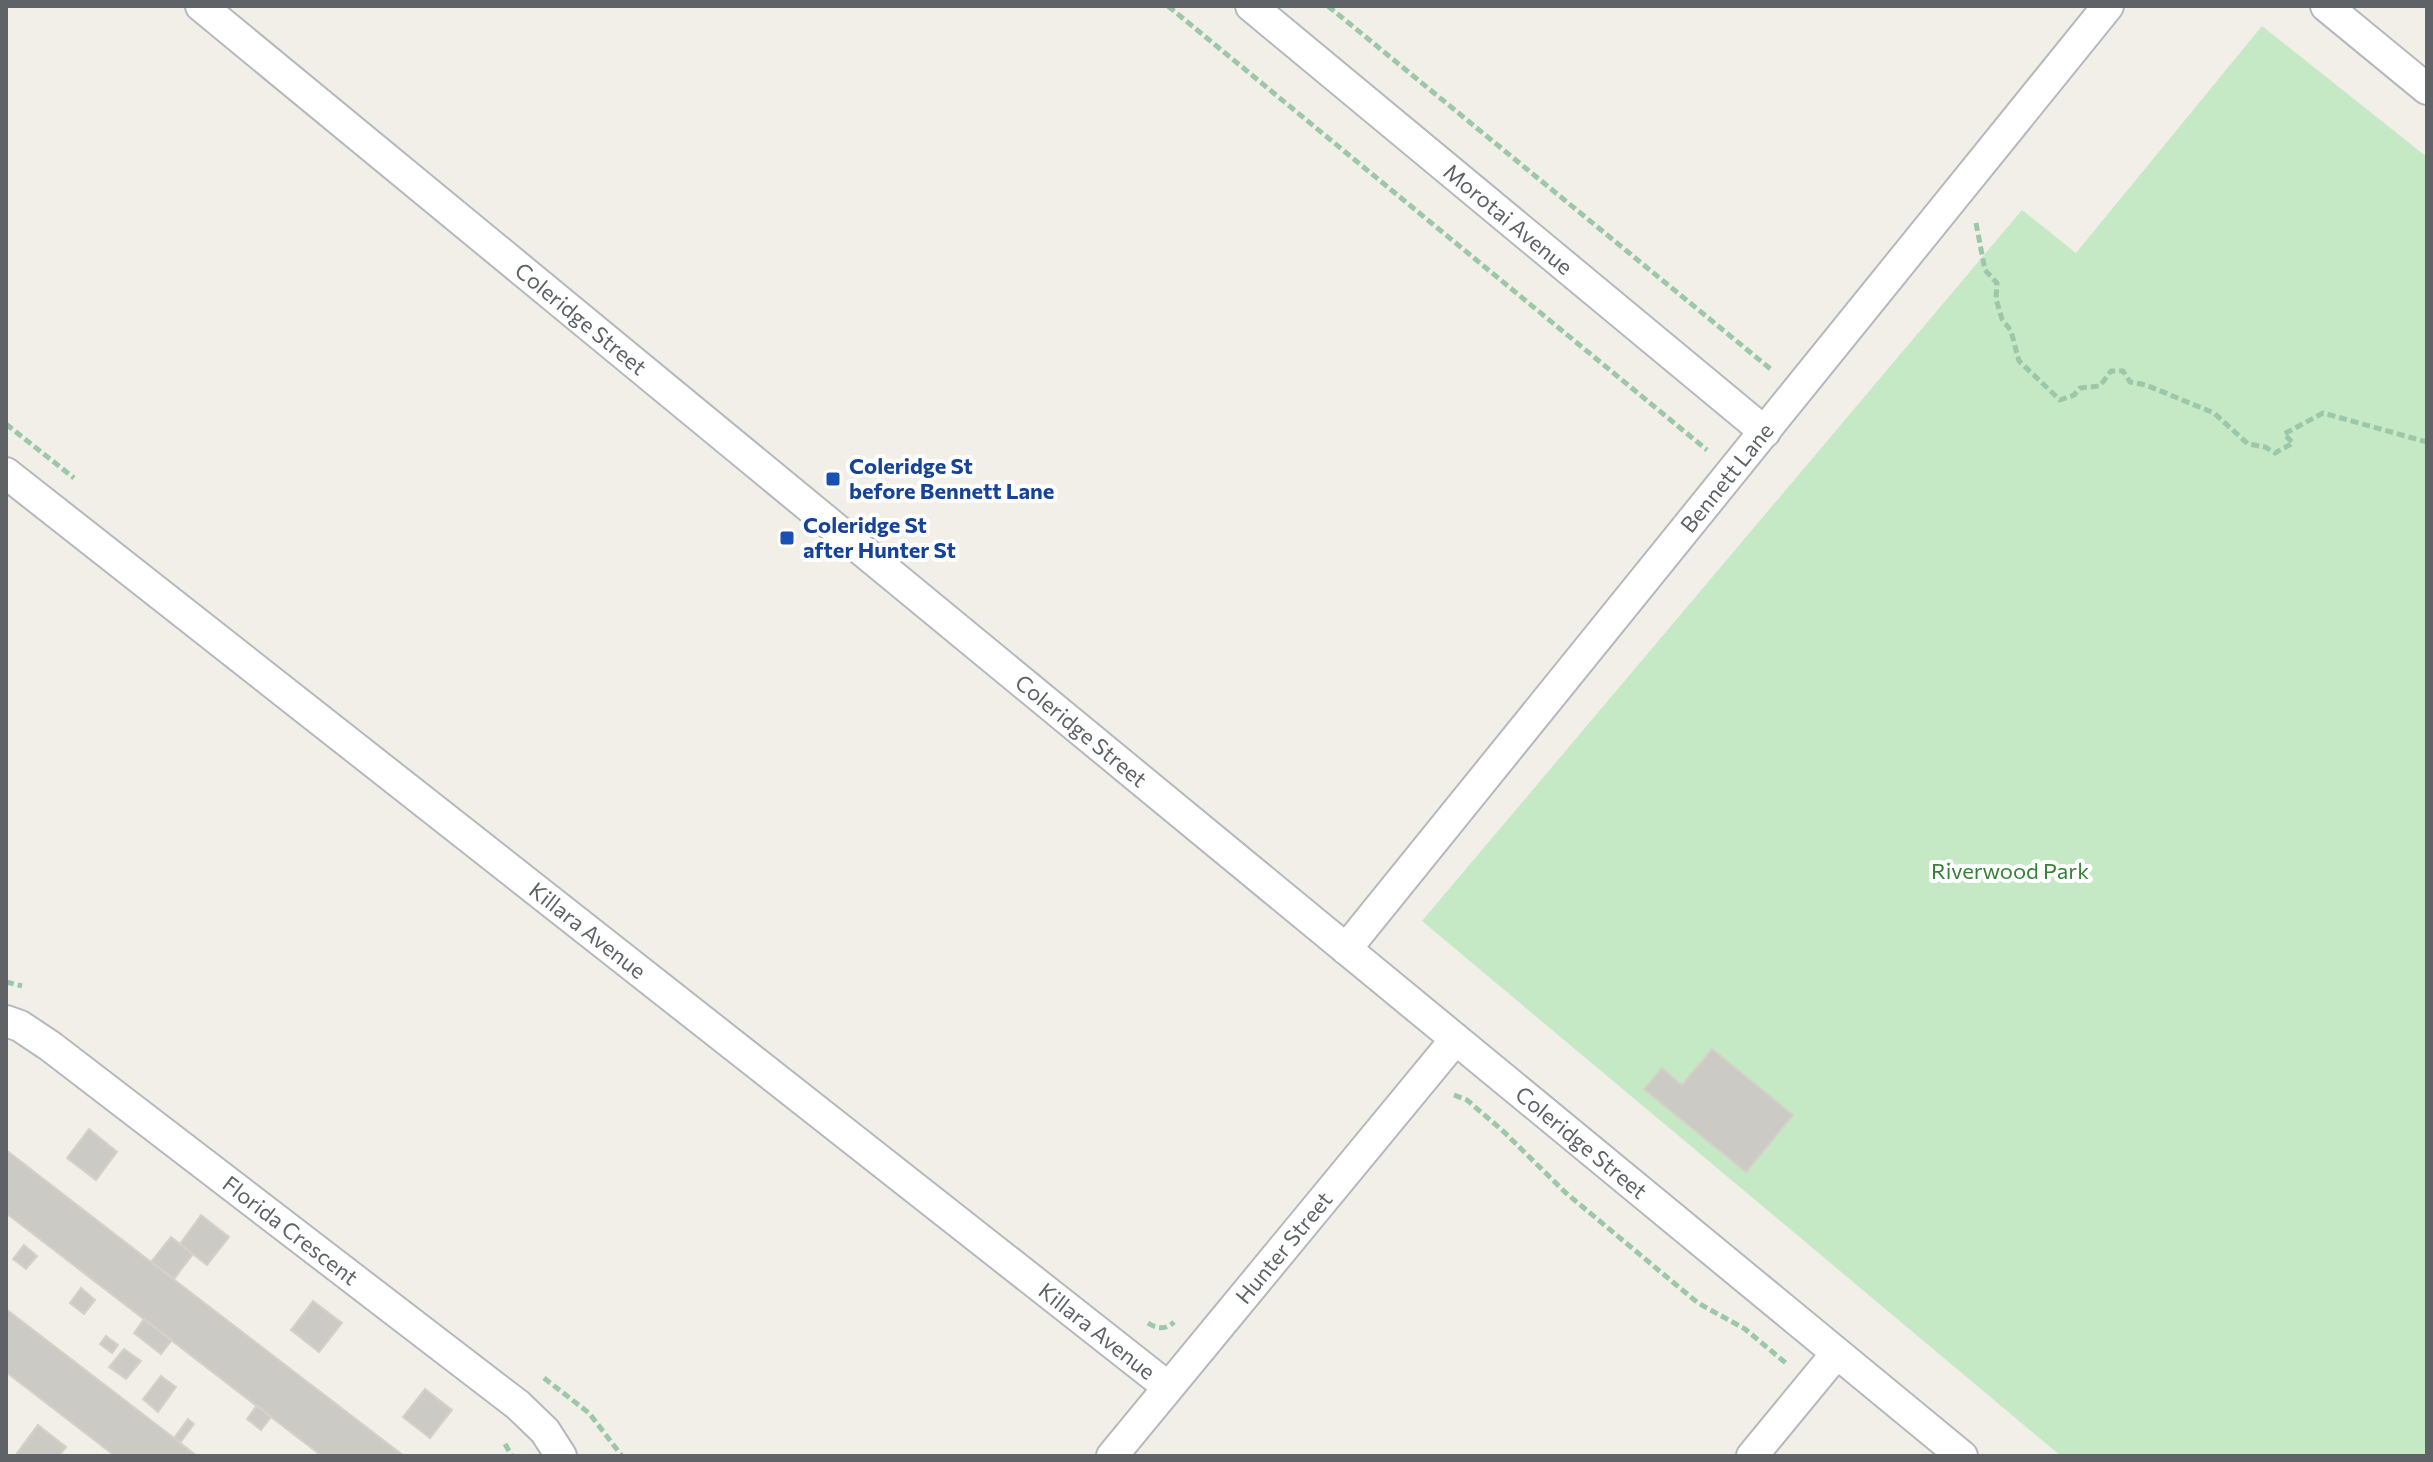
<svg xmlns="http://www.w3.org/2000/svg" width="2433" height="1462" font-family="Commissioner,sans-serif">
<rect width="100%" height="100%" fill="#f1efe8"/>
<path fill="#c5e8c5" d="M2262,26l165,131v1299h-366l-639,-535 600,-711 54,43z"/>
<path fill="#cccac5" stroke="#d6d1c6" stroke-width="2" d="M1712,1049l81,66 -47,57 -102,-83 18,-21 20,17z
M89,1129l28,23 -21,28 -29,-22z
M6,1150l145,112 253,194h-82l-51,-39 -265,-204z
M201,1215l28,22 -22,28 -27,-21z
M171,1237l22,17 -19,25 -23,-17z
M24,1245l13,11 -11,13 -13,-10z
M81,1288l14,12 -11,14 -14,-11z
M313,1301l29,22 -23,29 -28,-22z
M6,1309l168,129 23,18h-82l-109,-84z
M144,1319l28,21 -11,14 -27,-21z
M106,1336l12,9 -6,8 -12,-9z
M124,1349l17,12 -15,18 -17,-12z
M161,1376l15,11 -18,25 -15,-13z
M425,1389l27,21 -22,28 -27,-21z
M257,1405l14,12 -10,13 -14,-11z
M188,1419l6,5 -14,19 -6,-5z
M38,1425l28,22 -7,9h-38l-4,-3z"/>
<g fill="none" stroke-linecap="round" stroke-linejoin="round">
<defs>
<g id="minor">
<path id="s1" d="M201,6l1761,1450"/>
<path id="s2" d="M1251,6l514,426"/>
<path d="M2326,6l101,83"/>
<path id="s3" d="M6,473l1162,914"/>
<path id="s4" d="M1346,949l762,-943"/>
<path id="s5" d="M6,1021l14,5 30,20 468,359 27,26 16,25"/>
<path id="s6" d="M1112,1456l343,-416"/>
<path d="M1752,1456l84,-102"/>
</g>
</defs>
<use href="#minor" stroke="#b5b8bc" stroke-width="34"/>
<path stroke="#9cc7a9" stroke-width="5" stroke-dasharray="8 4" stroke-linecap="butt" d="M1168,6l539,444
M1328,6l445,365
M1976,223l9,47 12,13 -1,16 6,20 9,12 8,30 41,39 14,-5 6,-7 20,-2 11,-15h12l7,11 16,3 68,28 34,31 17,3 10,6 18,-10 -9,-9 39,-21 104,29
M6,424l68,54
M6,982l16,4
M1454,1095l13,5 36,31 63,62 132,110 47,26 42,35
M1148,1323c9,6 18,7 26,-1
M544,1378l45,35 33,43
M505,1444l7,12"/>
<use href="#minor" stroke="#fff" stroke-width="30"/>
</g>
<g fill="#1a4fb4" stroke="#fff" stroke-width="3">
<rect x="825" y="471" width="16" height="16" rx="4"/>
<rect x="779" y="530" width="16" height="16" rx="4"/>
</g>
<g text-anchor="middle" stroke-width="8" stroke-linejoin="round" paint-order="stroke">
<g font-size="22" fill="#5f6368" stroke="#fff">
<text dy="8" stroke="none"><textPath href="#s2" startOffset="334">Morotai Avenue</textPath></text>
<text dy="8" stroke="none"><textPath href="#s1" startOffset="492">Coleridge Street</textPath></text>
<text dy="8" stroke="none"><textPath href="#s4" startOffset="606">Bennett Lane</textPath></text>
<text dy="8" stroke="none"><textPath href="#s1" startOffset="1140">Coleridge Street</textPath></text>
<text dy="8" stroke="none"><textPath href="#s3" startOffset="740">Killara Avenue</textPath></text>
<text dy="8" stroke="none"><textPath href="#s1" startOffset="1788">Coleridge Street</textPath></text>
<text dy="8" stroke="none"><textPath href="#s5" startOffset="354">Florida Crescent</textPath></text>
<text dy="8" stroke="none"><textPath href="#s6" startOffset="270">Hunter Street</textPath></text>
<text dy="8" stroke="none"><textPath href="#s3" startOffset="1388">Killara Avenue</textPath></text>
</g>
<g font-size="22" font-weight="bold" fill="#164399" stroke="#fff" text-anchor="start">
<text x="849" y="474">Coleridge St<tspan x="849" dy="25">before Bennett Lane</tspan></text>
<text x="803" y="533">Coleridge St<tspan x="803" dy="25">after Hunter St</tspan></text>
</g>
<g font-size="22" fill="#348238" stroke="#fff">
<text x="2010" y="879">Riverwood Park</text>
</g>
</g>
<rect width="2433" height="1462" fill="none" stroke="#5f6368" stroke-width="16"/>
</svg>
